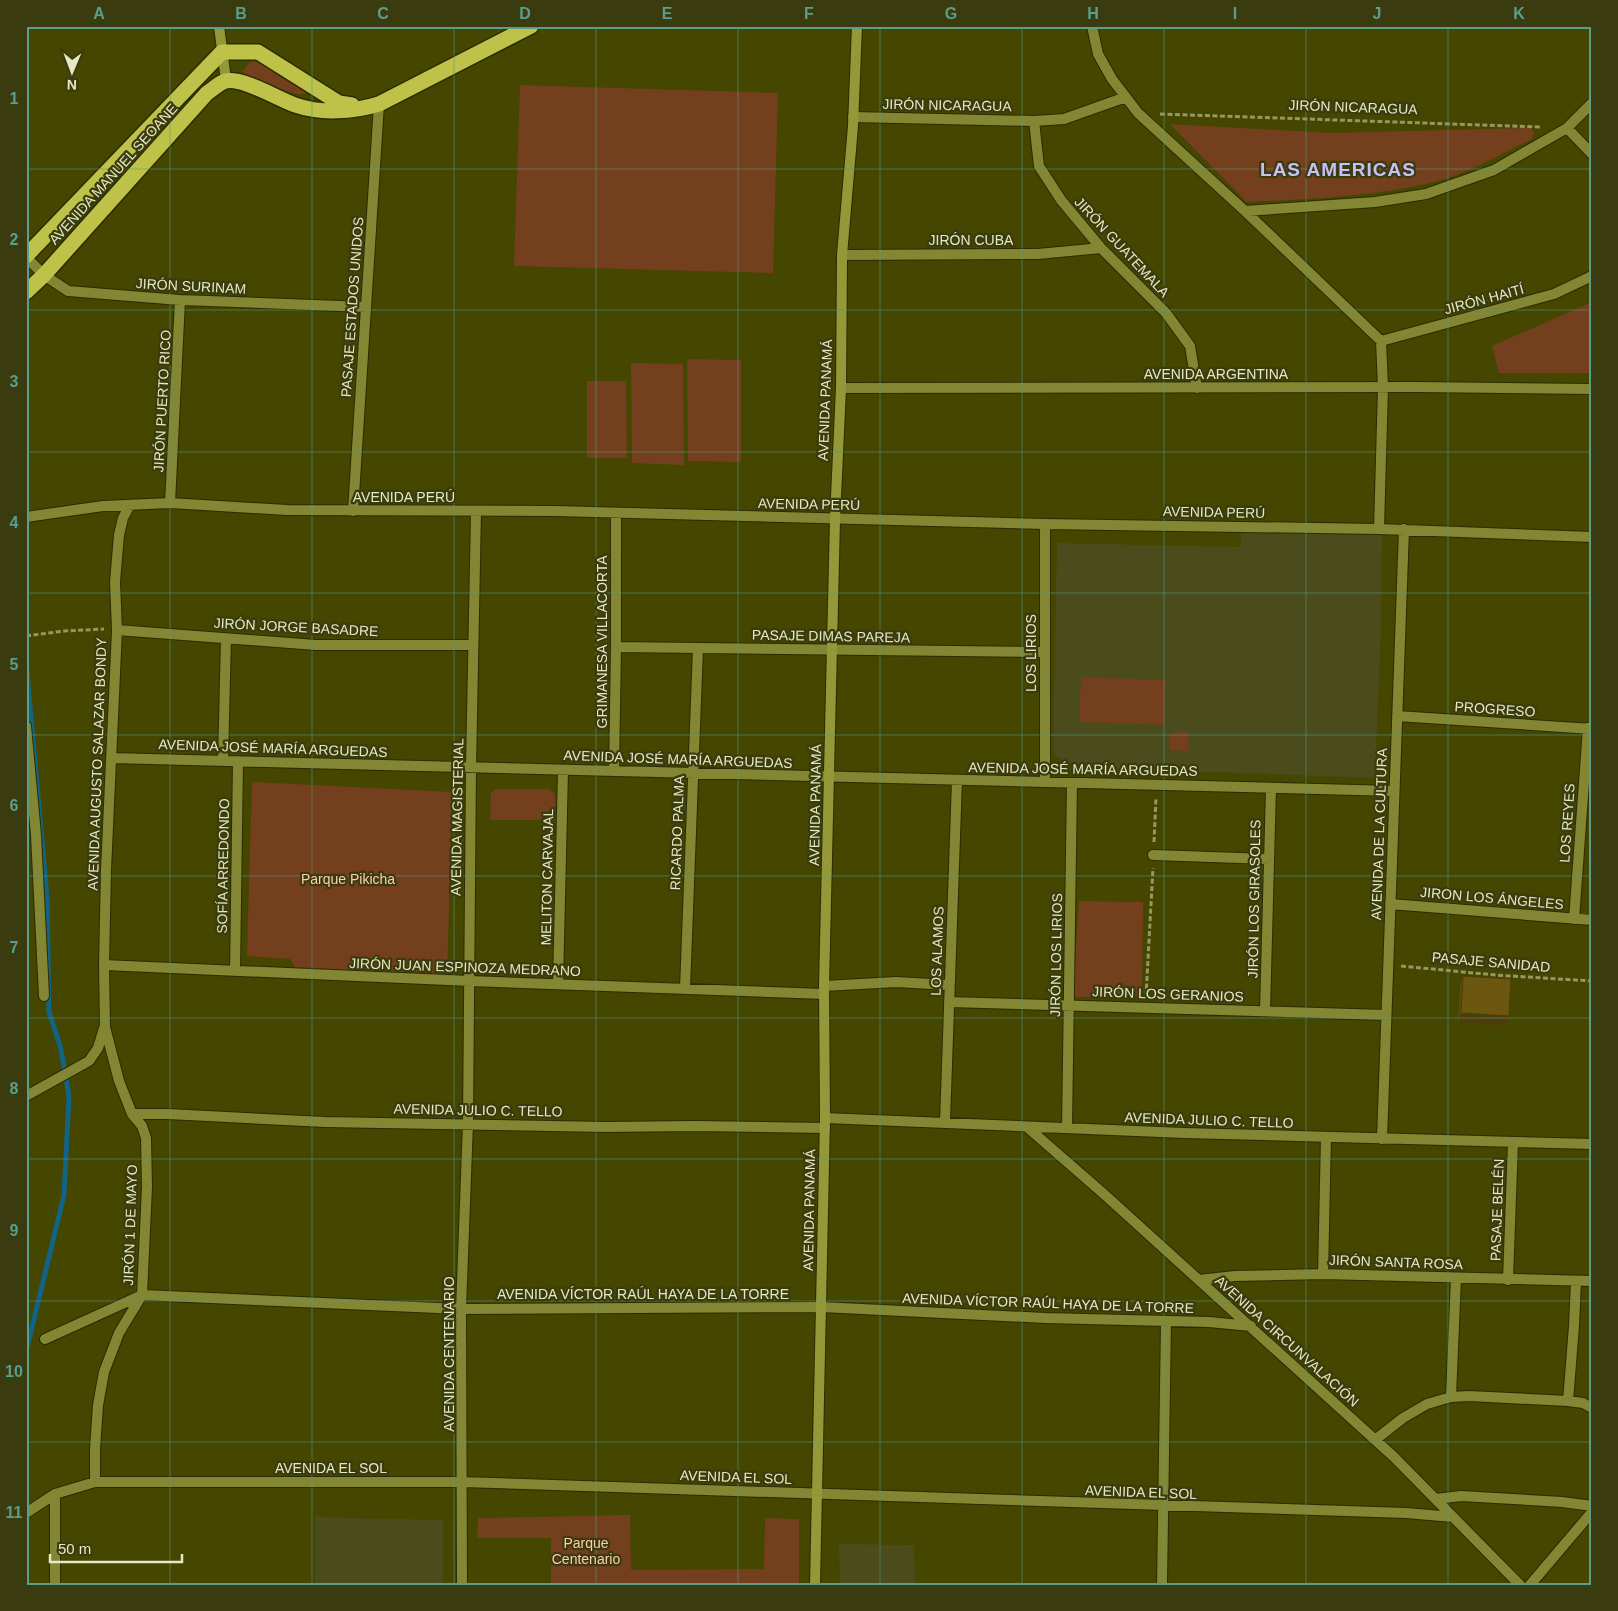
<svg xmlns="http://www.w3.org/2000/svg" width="1618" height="1611" font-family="Arial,sans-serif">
<rect width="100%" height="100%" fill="#454600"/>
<path fill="#4a4c1b" d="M1241,531l141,3 -1,94 -6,150 -129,-5 -162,-3 -25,-12 -6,-6 4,-209 184,4z
M315,1516l34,2 94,2v65h-128z
M839,1544l75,1 1,40h-75z"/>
<path fill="#743f1d" d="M250,62h9l47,27 -1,5h-9l-50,-17 -3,-6z
M520,85l258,8 -5,180 -259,-7z
M1170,124l161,9 199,-5 4,3 -2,8c-33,16 -67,36 -102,44 -60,14 -122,16 -183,19z
M1592,302v71h-93l-7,-27z
M687,359l54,1v102l-53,-1z
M631,363l52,1 1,101 -52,-2z
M587,381h39l1,77h-40z
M1081,677l85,3 -2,45 -85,-3z
M1188,731l1,20 -19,-1v-17z
M252,782l200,10 -5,186 -151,-9 -6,-10 -43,-3z
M496,789h53l6,5v26h-65l1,-27z
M1079,901l64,1 -1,94 -69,1z
M630,1515l1,55 133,-1 1,-51 34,1v66h-248v-47h-74l1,-20z"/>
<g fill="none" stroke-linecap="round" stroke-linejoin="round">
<path stroke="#136384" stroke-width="5" d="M26,661l21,237 2,114 12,37 8,47 -5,99 -38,157"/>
<defs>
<path id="lane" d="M26,726l10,109 8,161"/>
<path id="street" d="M1092,26l6,28 14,25 26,34 107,98 136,130 2,46 -4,142
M853,117l181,4 30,-2 62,-22
M1034,121l5,45 22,34 40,48 65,65 24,33 7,42
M1567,128l25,26
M1245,211l130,-9 51,-8 68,-24 73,-42 25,-25
M842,255l196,-1 63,-6
M26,257l18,18 24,16 112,9 186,7
M1381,341l173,-47 38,-18
M841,388l575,-1 176,2
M170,503l10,-203
M353,511l26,-407
M26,517l77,-11 67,-3 117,7 268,1 490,13 334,5 213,8
M117,630l199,15h157
M616,647l429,5
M1397,716l195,13
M111,758l1283,33
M223,761l3,-123
M614,771l2,-124v-134
M1045,782v-258
M1153,855l116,4
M1390,904l202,16
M1574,919l14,-191
M104,965l366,16 354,13
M235,971l3,-210
M558,984l5,-214
M824,986l72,-4 53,3
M685,989l13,-341
M949,1002l437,13
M1265,1011l6,-223
M26,1096l63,-35 9,-13 6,-20
M132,1114h36l157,8 281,5 89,-1 130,2
M825,1118l359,15 408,11
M945,1122l12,-342
M1027,1127l78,68 289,262 126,128
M1067,1128l5,-345
M1382,1139l22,-610
M1323,1274l3,-137
M1199,1280l36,-4 88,-2 269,7
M1508,1280l5,-138
M45,1339l97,-44 319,14 360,-2 224,11 164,4 42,4
M1451,1397l5,-119
M1568,1401l6,-75 2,-45
M1375,1440l28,-22 24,-14 24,-7 18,-1 99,5 15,2 9,5
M95,1482v-33l3,-44 6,-33 15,-39 23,-38 5,-108 -1,-49 -4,-12 -10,-12 -13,-33 -14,-54 -1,-62 2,-95 11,-240 -2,-48 4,-47 4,-17 7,-13
M55,1494v91
M1436,1499l25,-3 101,6 30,4
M26,1513l29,-19 40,-12h367l944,31 47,4
M462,1585l-1,-276 7,-186 3,-356 5,-256
M1162,1585l4,-264
M1530,1585l62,-73"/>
<path id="secondary" d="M219,26l7,54
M815,1585l10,-467 -1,-132 11,-467 6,-131 1,-133 11,-129 4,-100"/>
<path id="highway" d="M26,256l196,-204h36l81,51 13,2
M26,292l18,-17 163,-182c5,-3 13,-11 19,-12 16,-4 52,18 69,24 26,9 58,7 84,-1l152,-78"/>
</defs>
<use href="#lane" stroke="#2b2c00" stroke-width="12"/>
<use href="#street" stroke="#2b2c00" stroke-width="12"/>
<use href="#secondary" stroke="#2b2c00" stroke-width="12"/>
<use href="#highway" stroke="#2b2c00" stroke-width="18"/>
<path stroke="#969861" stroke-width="3" stroke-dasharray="5 2.5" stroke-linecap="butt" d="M1160,114l381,13
M26,636l38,-5 40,-2
M1154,842l2,-44
M1401,966l94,9 97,6
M1146,996l7,-128"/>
<use href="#lane" stroke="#838632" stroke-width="10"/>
<use href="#street" stroke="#838632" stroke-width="10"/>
<use href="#secondary" stroke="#959839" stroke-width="10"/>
<use href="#highway" stroke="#bec248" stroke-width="15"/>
</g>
<path fill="#5d4b0e" d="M1463,976l46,40 -3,9 -48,-2 2,-38z"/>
<path fill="#4c3d0b" d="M1461,1013l48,3 -3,9 -48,-2z"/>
<path fill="#6c5710" stroke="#4c3d0b" d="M1463,976l48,3 -2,37 -48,-3z"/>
<path fill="none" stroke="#5a9e8b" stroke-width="1" stroke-opacity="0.55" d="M170,26v1559M312,26v1559M454,26v1559M596,26v1559M738,26v1559M880,26v1559M1022,26v1559M1164,26v1559M1306,26v1559M1448,26v1559M26,169h1566M26,310h1566M26,452h1566M26,593h1566M26,735h1566M26,876h1566M26,1018h1566M26,1159h1566M26,1301h1566M26,1442h1566"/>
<g text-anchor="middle" stroke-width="4.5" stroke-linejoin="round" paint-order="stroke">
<g font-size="14" fill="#e5e9c0" stroke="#3a3b0e">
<text transform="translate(947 105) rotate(1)" y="5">JIRÓN NICARAGUA</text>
<text transform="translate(1353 107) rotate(2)" y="5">JIRÓN NICARAGUA</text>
<text transform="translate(113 174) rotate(-48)" y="5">AVENIDA MANUEL SEOANE</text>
<text x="971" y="245">JIRÓN CUBA</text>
<text transform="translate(1122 247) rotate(47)" y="5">JIRÓN GUATEMALA</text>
<text transform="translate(191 286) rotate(3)" y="5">JIRÓN SURINAM</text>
<text transform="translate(1484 299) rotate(-15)" y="5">JIRÓN HAITÍ</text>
<text transform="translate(352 307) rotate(-86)" y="5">PASAJE ESTADOS UNIDOS</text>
<text x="1216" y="379">AVENIDA ARGENTINA</text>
<text transform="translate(825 400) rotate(-88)" y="5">AVENIDA PANAMÁ</text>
<text transform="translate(162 401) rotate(-87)" y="5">JIRÓN PUERTO RICO</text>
<text x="404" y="502">AVENIDA PERÚ</text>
<text transform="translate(809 504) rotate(1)" y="5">AVENIDA PERÚ</text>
<text transform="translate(1214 512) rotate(1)" y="5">AVENIDA PERÚ</text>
<text transform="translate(296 627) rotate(3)" y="5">JIRÓN JORGE BASADRE</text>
<text transform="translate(831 636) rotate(1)" y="5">PASAJE DIMAS PAREJA</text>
<text transform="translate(602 642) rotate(-90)" y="5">GRIMANESA VILLACORTA</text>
<text transform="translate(1031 653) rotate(-90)" y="5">LOS LIRIOS</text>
<text transform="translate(1495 709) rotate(4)" y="5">PROGRESO</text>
<text transform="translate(273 748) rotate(2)" y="5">AVENIDA JOSÉ MARÍA ARGUEDAS</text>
<text transform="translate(678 759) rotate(2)" y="5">AVENIDA JOSÉ MARÍA ARGUEDAS</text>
<text transform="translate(97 764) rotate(-88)" y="5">AVENIDA AUGUSTO SALAZAR BONDY</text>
<text transform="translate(1083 769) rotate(1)" y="5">AVENIDA JOSÉ MARÍA ARGUEDAS</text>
<text transform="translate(815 805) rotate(-89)" y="5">AVENIDA PANAMÁ</text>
<text transform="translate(457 817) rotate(-89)" y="5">AVENIDA MAGISTERIAL</text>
<text transform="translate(1567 823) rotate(-86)" y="5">LOS REYES</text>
<text transform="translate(677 833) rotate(-88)" y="5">RICARDO PALMA</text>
<text transform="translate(1379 834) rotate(-88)" y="5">AVENIDA DE LA CULTURA</text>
<text transform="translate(223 866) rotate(-89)" y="5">SOFÍA ARREDONDO</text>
<text transform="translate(547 877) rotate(-89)" y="5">MELITON CARVAJAL</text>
<text transform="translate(1492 898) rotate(5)" y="5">JIRON LOS ÁNGELES</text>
<text transform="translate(1254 899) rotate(-89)" y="5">JIRÓN LOS GIRASOLES</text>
<text transform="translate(937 951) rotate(-88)" y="5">LOS ALAMOS</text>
<text transform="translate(1056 955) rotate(-89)" y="5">JIRÓN LOS LIRIOS</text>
<text transform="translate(1491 962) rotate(5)" y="5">PASAJE SANIDAD</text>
<text transform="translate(465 967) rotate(2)" y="5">JIRÓN JUAN ESPINOZA MEDRANO</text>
<text transform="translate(1168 994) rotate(2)" y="5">JIRÓN LOS GERANIOS</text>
<text transform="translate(478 1110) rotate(1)" y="5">AVENIDA JULIO C. TELLO</text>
<text transform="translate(1209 1120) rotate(2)" y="5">AVENIDA JULIO C. TELLO</text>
<text transform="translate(809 1210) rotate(-89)" y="5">AVENIDA PANAMÁ</text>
<text transform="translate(1497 1210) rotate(-88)" y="5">PASAJE BELÉN</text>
<text transform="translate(130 1225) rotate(-88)" y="5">JIRÓN 1 DE MAYO</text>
<text transform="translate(1396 1262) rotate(2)" y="5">JIRÓN SANTA ROSA</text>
<text x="643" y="1299">AVENIDA VÍCTOR RAÚL HAYA DE LA TORRE</text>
<text transform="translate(1048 1303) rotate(2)" y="5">AVENIDA VÍCTOR RAÚL HAYA DE LA TORRE</text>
<text transform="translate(1287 1341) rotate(42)" y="5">AVENIDA CIRCUNVALACIÓN</text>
<text transform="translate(449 1354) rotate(-90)" y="5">AVENIDA CENTENARIO</text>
<text x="331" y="1473">AVENIDA EL SOL</text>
<text transform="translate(736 1477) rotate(2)" y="5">AVENIDA EL SOL</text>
<text transform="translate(1141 1492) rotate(2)" y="5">AVENIDA EL SOL</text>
</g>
<g font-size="14" fill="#fecbad" stroke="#3a3b0e">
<text x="348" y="884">Parque Pikicha</text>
<text x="586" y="1548">Parque<tspan x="586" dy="16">Centenario</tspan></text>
</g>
<g font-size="19" font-weight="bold" letter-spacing="1" fill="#c7bff8" stroke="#3a3b0e">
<text x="1338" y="176">LAS AMERICAS</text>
</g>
</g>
<rect width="1618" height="1611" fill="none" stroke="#3a3b0e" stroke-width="55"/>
<g transform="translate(72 72) rotate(181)" stroke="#3a3b0e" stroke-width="4" paint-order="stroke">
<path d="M0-4L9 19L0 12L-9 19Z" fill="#e5e9c0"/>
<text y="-8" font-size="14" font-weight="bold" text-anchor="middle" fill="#e5e9c0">N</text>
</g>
<path d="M50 1554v8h132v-8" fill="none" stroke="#e5e9c0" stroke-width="2.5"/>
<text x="58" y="1554" font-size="15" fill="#e5e9c0" stroke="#3a3b0e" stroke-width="4" paint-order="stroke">50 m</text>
<rect x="28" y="28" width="1562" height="1556" fill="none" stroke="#5a9e8b" stroke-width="2"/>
<g font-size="16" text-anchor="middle" font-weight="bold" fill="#5a9e8b">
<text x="99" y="19">A</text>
<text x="241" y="19">B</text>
<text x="383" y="19">C</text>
<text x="525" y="19">D</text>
<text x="667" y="19">E</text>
<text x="809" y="19">F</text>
<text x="951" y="19">G</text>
<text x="1093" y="19">H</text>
<text x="1235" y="19">I</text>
<text x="1377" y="19">J</text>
<text x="1519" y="19">K</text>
<text x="14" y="104">1</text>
<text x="14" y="245">2</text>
<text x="14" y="387">3</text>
<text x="14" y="528">4</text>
<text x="14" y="670">5</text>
<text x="14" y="811">6</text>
<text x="14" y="953">7</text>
<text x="14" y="1094">8</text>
<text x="14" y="1236">9</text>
<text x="14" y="1377">10</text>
<text x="14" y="1518">11</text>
</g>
</svg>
